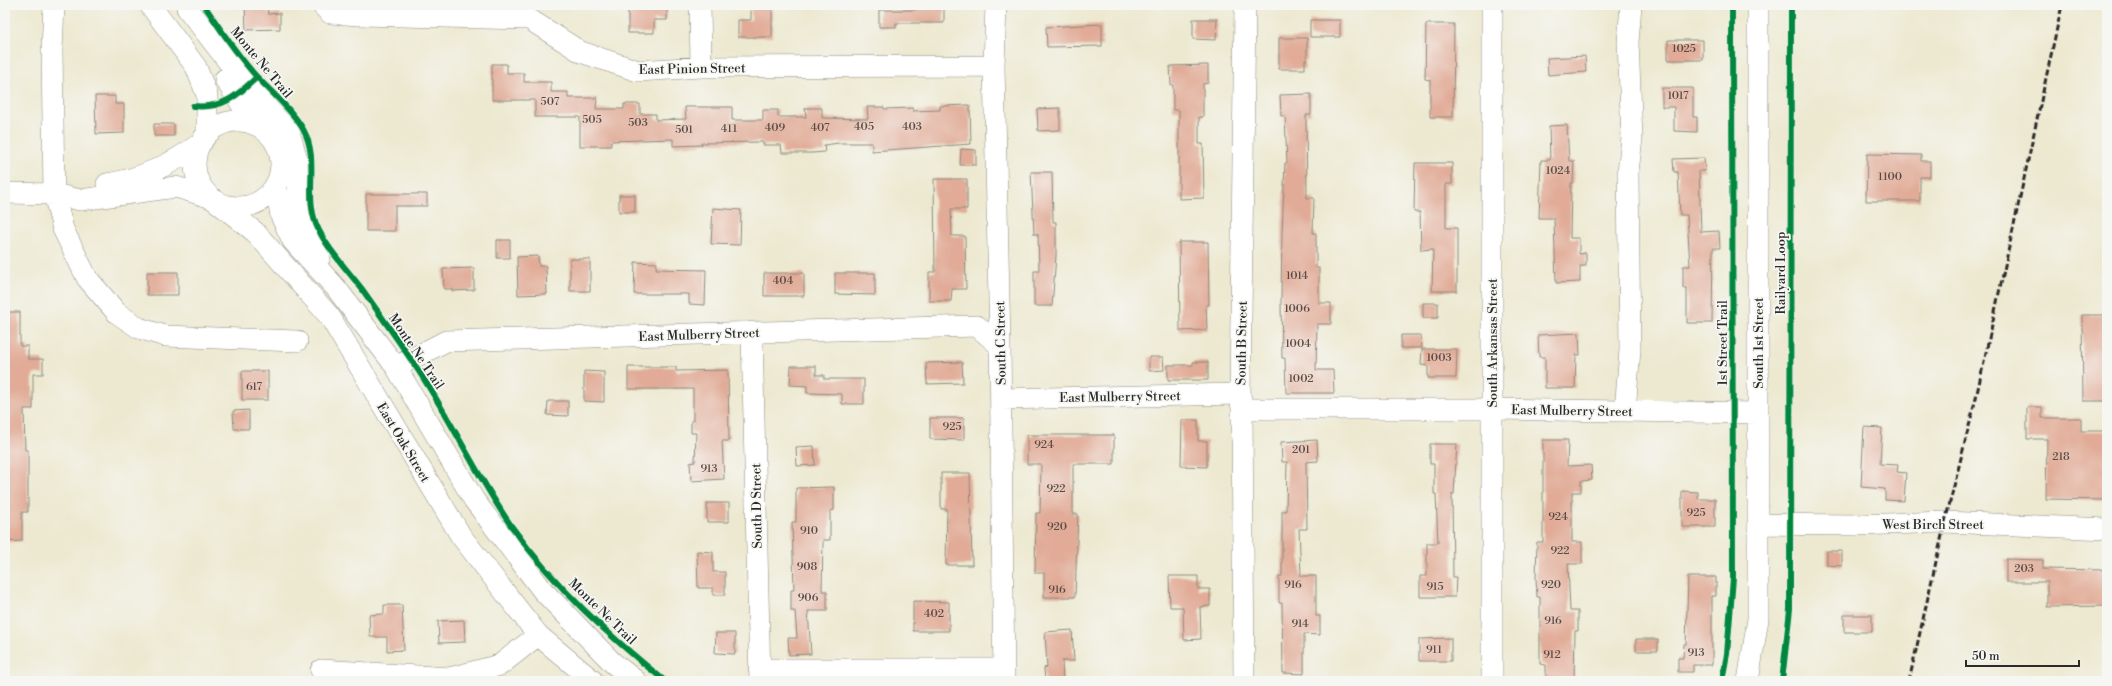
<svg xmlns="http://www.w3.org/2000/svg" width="2112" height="686" font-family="'Libre Bodoni',serif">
<rect width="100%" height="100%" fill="#f6f6f2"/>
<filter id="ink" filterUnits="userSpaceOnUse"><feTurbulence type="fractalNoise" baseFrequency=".025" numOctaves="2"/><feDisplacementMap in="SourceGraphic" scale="8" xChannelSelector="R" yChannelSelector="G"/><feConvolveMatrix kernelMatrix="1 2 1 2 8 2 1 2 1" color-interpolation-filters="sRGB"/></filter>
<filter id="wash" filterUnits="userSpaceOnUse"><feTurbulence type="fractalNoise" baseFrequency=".012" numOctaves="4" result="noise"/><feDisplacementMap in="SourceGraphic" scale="16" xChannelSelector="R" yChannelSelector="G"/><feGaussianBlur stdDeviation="0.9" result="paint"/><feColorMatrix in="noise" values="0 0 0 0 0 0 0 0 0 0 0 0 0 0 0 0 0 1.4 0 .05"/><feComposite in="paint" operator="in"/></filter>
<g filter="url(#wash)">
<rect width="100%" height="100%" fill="#ede9d1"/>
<g id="blocks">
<path fill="#e1ab97" d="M245,5h22l1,9 12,-1v16l-34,1z
M628,5h39v15h-13v13h-26z
M751,5l21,1v31h-34v-17h13z
M915,5h29v18h-48v4h-17v-17h36z
M1193,19h24l-1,21 -23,-1z
M1310,20h30v17h-30z
M1102,24v22l-55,1 -1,-20z
M1426,24h28l-1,93h-23v-37l-5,-1z
M1279,38h28v22h-2v9h-26z
M1668,40h35v20h-35z
M1585,56l1,16 -38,3 -1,-17z
M492,64h15v9h17v9h27v10h17v6h29l-1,11h28v-5h16v10h16v6l30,-1 -1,-12h47v13h31v-10h15v7h28l-1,-9h17v10l46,1 -1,-12h17v2l29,-1v3l27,-1v-4l30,-1 1,39 -99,7v-8h-33l-15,2 1,7 -13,1h-30l-1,-8h-18v-3l-62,1 1,2 -29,1v-7l-62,2v5h-31v-29h-45v-17h-43z
M1208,65v18l-5,1v33h-4v27h4l1,54 -25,1v-89h-6v-25h-2l-1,-19z
M1662,88h31v29h4v15l-23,-1v-24h-12z
M1311,94v21h-5l1,83h7l-1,35h3v35h3v35h12v21h-14l-1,46h17l1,23h-48l-1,-35h-3l-1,-55 1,-70 3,-70h2l-2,-47h-4l-1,-21z
M95,96h20v8h9v29l-28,1z
M1060,108v22l-22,1 -1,-22z
M154,124h20v12h-20z
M1567,125l2,36h5l-1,22h-2l-1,55h9v16l7,-1v13h-6v16l-24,1 -2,-65h-15l2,-58h9l-1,-34z
M961,149l15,1v15h-16z
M1867,154l54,1v6h9v16h-10v24h-54z
M1704,158l1,13h-6l2,61 18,-1 1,17h-7l-1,75h-25v-35h-4v-22h7l-3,-51h-7l-2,-43h-4l-1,-13z
M1415,163h37v21h-6v44h11v63h-25l1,-42 -12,1 -1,-38h-6z
M1031,172h21l1,50h3v34l-4,50h-18v-35h5l-1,-37h-4z
M934,179h33v30h-16l1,27h13l1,53h-14l-1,12h-22v-29h6z
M366,194h61v12h-32v25h-29z
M619,195h16v17h-16z
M713,208l28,2 -1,35 -29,-1z
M497,240h13v18h-13z
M1179,242h29l1,63h-3l1,25 -27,1z
M538,256l1,10h7l1,28 -29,1 -1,-38z
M570,259h20v32h-20z
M635,262l22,1 -1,6 50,1 -1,35 -16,-1v-10h-55z
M474,268v22l-22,1v-2h-8l-1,-20z
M147,272h31v23h-31z
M764,273h40v23h-40z
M835,273h40v22l-40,-1z
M1423,303h15v15h-15z
M5,312h15v34h8v13h15v15h-10v35h-9l1,41h3v62h-6v29l-17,1z
M2082,315h25v86h-24z
M1579,333l1,22h-4l-1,33h-30v-31h-6l-1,-22z
M1401,335h20l1,13h-21z
M1422,349h35l-1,29h-28v-12l-7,-1z
M1149,357h14l1,13 -15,1z
M962,362l1,21 -36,1 -1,-21z
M1193,362h15v18h-40v-15h25z
M791,366h25v9h8v4h40v25h-22v-10l-35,-1v-7l-17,-1z
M628,367h48v4l52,-1 1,71h-7l2,38 -33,2 -1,-18 5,-1 1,-29h-5v-12h2v-32h-65z
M242,371h26v29h-26z
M584,371l20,1v30l-20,-1z
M548,401h20v15l-21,-1z
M2027,407h15v11h39v13h26v69l-61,-1 1,-60h-20z
M249,410v19h-15l-1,-18z
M930,418h34v22l-34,-1z
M1182,420h16v21h9v26l-26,-1z
M1864,427l18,1 -2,36 18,1 -1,7 9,1 -2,28 -19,-1v-11l-24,-2z
M1027,435h87v29h-41v50h5l-3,83h-31v-24h-9l1,-60h4l1,-49h-14z
M1317,440l1,21 -12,1 1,67h-8l2,47h15v40h4v19l-16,-1v40l-21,-1 -1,-70h-3v-27h3v-65h4l1,-49h-5l-1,-20z
M1543,440h25l-1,26 24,-1 1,15 -11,1v11h-9v50h10v22h-14l2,47h8v20h-3l-1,50h-28v-16l-6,-1v-67h-3l-1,-19 1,-36h6z
M1430,444h27l-3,50h-2l1,83h3l-1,20h-35v-21h7v-33h11l-2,-49h-2v-30h-4z
M814,446l1,19 -18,1 -1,-19z
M941,473h29l2,92h-26l1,-56h-6z
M834,487v23l-4,1v29h-7l-1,51h5v20h-19l3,43 -22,1 -1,-17h9l-2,-27h-4v-21h3l-2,-68h4v-34z
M1682,491l16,1v7h17v28h-33z
M707,503h22v19h-22z
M697,551l16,1v20h12v23h-12v-7h-15z
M1827,551h15v15l-15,-1z
M2006,559l37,1v9l64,1v36l-60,1v-25h-41z
M1169,576h29v13h12v17l-10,1 1,32 -17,1 -1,-33h-13z
M1688,577h28v19h-4v69h-19v7h-15v-14h5l1,-14h2z
M913,601l36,1v29h-36z
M384,605h18l2,45 -17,1v-14h-17l-1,-22 15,-1z
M1844,615h28v17h-28z
M464,620l1,22 -26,1 -1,-22z
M1072,630l2,31h-12l1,20h-18l-1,-13 3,-1 -2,-35z
M716,633h19v21l-20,-1z
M1451,638v23h-32v-22z
M1636,639h22v12h-22z"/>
</g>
</g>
<g filter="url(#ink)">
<use href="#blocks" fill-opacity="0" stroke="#8c8a7e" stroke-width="1"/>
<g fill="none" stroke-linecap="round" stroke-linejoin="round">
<defs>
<path id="minor" d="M54,5l-2,45 2,144 9,35 24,49 30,35 22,15 26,8 132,5
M150,5l46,62 11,28v40
M322,5l8,8 30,2 169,4 52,33 57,19 63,-4 293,-1
M700,5l1,62
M996,5l-2,61 6,280 4,335
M187,8l60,78 42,46 8,28 2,54 3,14 18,29
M225,79l30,46
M195 164a43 43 0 1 1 86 0a43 43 0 1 1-86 0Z
M107,184c35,-5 67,-21 95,-42
M276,185l5,31 12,25 43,47 60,79 78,133 69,91 70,72 23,18
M5,193l49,1 26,6 96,-13 36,11
M217,202l38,30 75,85 131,219 77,99 55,46
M752,332l8,349
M396,367l50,-26 531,-15 23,20
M1001,399l239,-5
M1242,409h250l266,4
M1625,411l5,-61 -2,-178 4,-34 -4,-96 3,-37
M1760,524l97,1 88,-3 162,7
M759,669h245
M321,670l129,8 50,-13 38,-30
M1244,681l-2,-272 -2,-15 5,-389
M1492,681v-676
M1748,681l10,-62v-614"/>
</defs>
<use href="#minor" stroke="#8c8a7e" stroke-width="22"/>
<use href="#minor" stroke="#fff" stroke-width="21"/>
<path stroke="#2b2b2b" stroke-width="3" stroke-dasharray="6 3" stroke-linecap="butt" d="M1909,681l36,-159 31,-124 86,-393"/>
<defs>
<path id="cycleway" d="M204,5c16,24 32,49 52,71 16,17 35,33 47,53 17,30 1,64 13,95 10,24 30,44 46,65 17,24 34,48 50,72 37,53 63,113 100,166 42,59 97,109 153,154
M193,106c30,3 44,-10 64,-29
M1722,681l5,-27 6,-76 -1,-573
M1782,681l8,-72 1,-604"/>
</defs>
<use href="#cycleway" stroke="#f6f6f2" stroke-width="8"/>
<use href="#cycleway" stroke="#00873e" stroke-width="6"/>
</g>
</g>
<g text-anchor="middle" stroke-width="3.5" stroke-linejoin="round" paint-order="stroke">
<g font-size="11" fill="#584b46">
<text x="1684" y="52">1025</text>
<text x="1678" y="99">1017</text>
<text x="550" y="105">507</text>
<text x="592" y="123">505</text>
<text x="638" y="126">503</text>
<text x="864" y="130">405</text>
<text x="912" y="130">403</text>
<text x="775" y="131">409</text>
<text x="820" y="131">407</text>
<text x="729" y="132">411</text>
<text x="684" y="133">501</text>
<text x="1558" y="174">1024</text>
<text x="1890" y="180">1100</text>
<text x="1297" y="279">1014</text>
<text x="783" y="284">404</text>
<text x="1297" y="312">1006</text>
<text x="1298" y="347">1004</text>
<text x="1439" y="361">1003</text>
<text x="1301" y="382">1002</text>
<text x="254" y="390">617</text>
<text x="952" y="430">925</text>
<text x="1044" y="448">924</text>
<text x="1301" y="453">201</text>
<text x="2061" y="460">218</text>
<text x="709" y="472">913</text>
<text x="1056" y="492">922</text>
<text x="1696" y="516">925</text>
<text x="1558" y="520">924</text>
<text x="1057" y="530">920</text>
<text x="809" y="534">910</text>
<text x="1560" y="554">922</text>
<text x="807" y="570">908</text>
<text x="2024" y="572">203</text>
<text x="1293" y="588">916</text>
<text x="1551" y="588">920</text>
<text x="1435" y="590">915</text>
<text x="1057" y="593">916</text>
<text x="808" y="601">906</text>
<text x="934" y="617">402</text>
<text x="1553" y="624">916</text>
<text x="1300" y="627">914</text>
<text x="1434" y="653">911</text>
<text x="1696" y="656">913</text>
<text x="1552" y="658">912</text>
</g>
<g font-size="13" fill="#2b2b2b" stroke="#f6f6f2">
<text transform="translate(262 62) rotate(50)" y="5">Monte Ne Trail</text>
<text transform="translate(692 68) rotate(-1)" y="5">East Pinion Street</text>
<text transform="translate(1780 273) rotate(-90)" y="5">Railyard Loop</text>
<text transform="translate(699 334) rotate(-2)" y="5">East Mulberry Street</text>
<text transform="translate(1000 343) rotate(-91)" y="5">South C Street</text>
<text transform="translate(1241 343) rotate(-89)" y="5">South B Street</text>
<text transform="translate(1492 343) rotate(-90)" y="5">South Arkansas Street</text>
<text transform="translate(1722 343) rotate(-90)" y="5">1st Street Trail</text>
<text transform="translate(1758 343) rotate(-90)" y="5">South 1st Street</text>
<text transform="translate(417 351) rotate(56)" y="5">Monte Ne Trail</text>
<text transform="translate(1120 396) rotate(-1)" y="5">East Mulberry Street</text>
<text transform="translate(1572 410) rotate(1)" y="5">East Mulberry Street</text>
<text transform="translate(404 442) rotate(59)" y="5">East Oak Street</text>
<text transform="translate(756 506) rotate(-91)" y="5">South D Street</text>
<text x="1933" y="529">West Birch Street</text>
<text transform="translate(603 611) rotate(44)" y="5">Monte Ne Trail</text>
</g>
</g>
<rect width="2112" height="686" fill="none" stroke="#f6f6f2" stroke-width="20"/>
<path d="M1966 660v6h113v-6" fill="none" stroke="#2b2b2b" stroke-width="2"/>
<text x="1972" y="660" font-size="12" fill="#2b2b2b" stroke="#f6f6f2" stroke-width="3" paint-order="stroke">50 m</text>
</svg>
